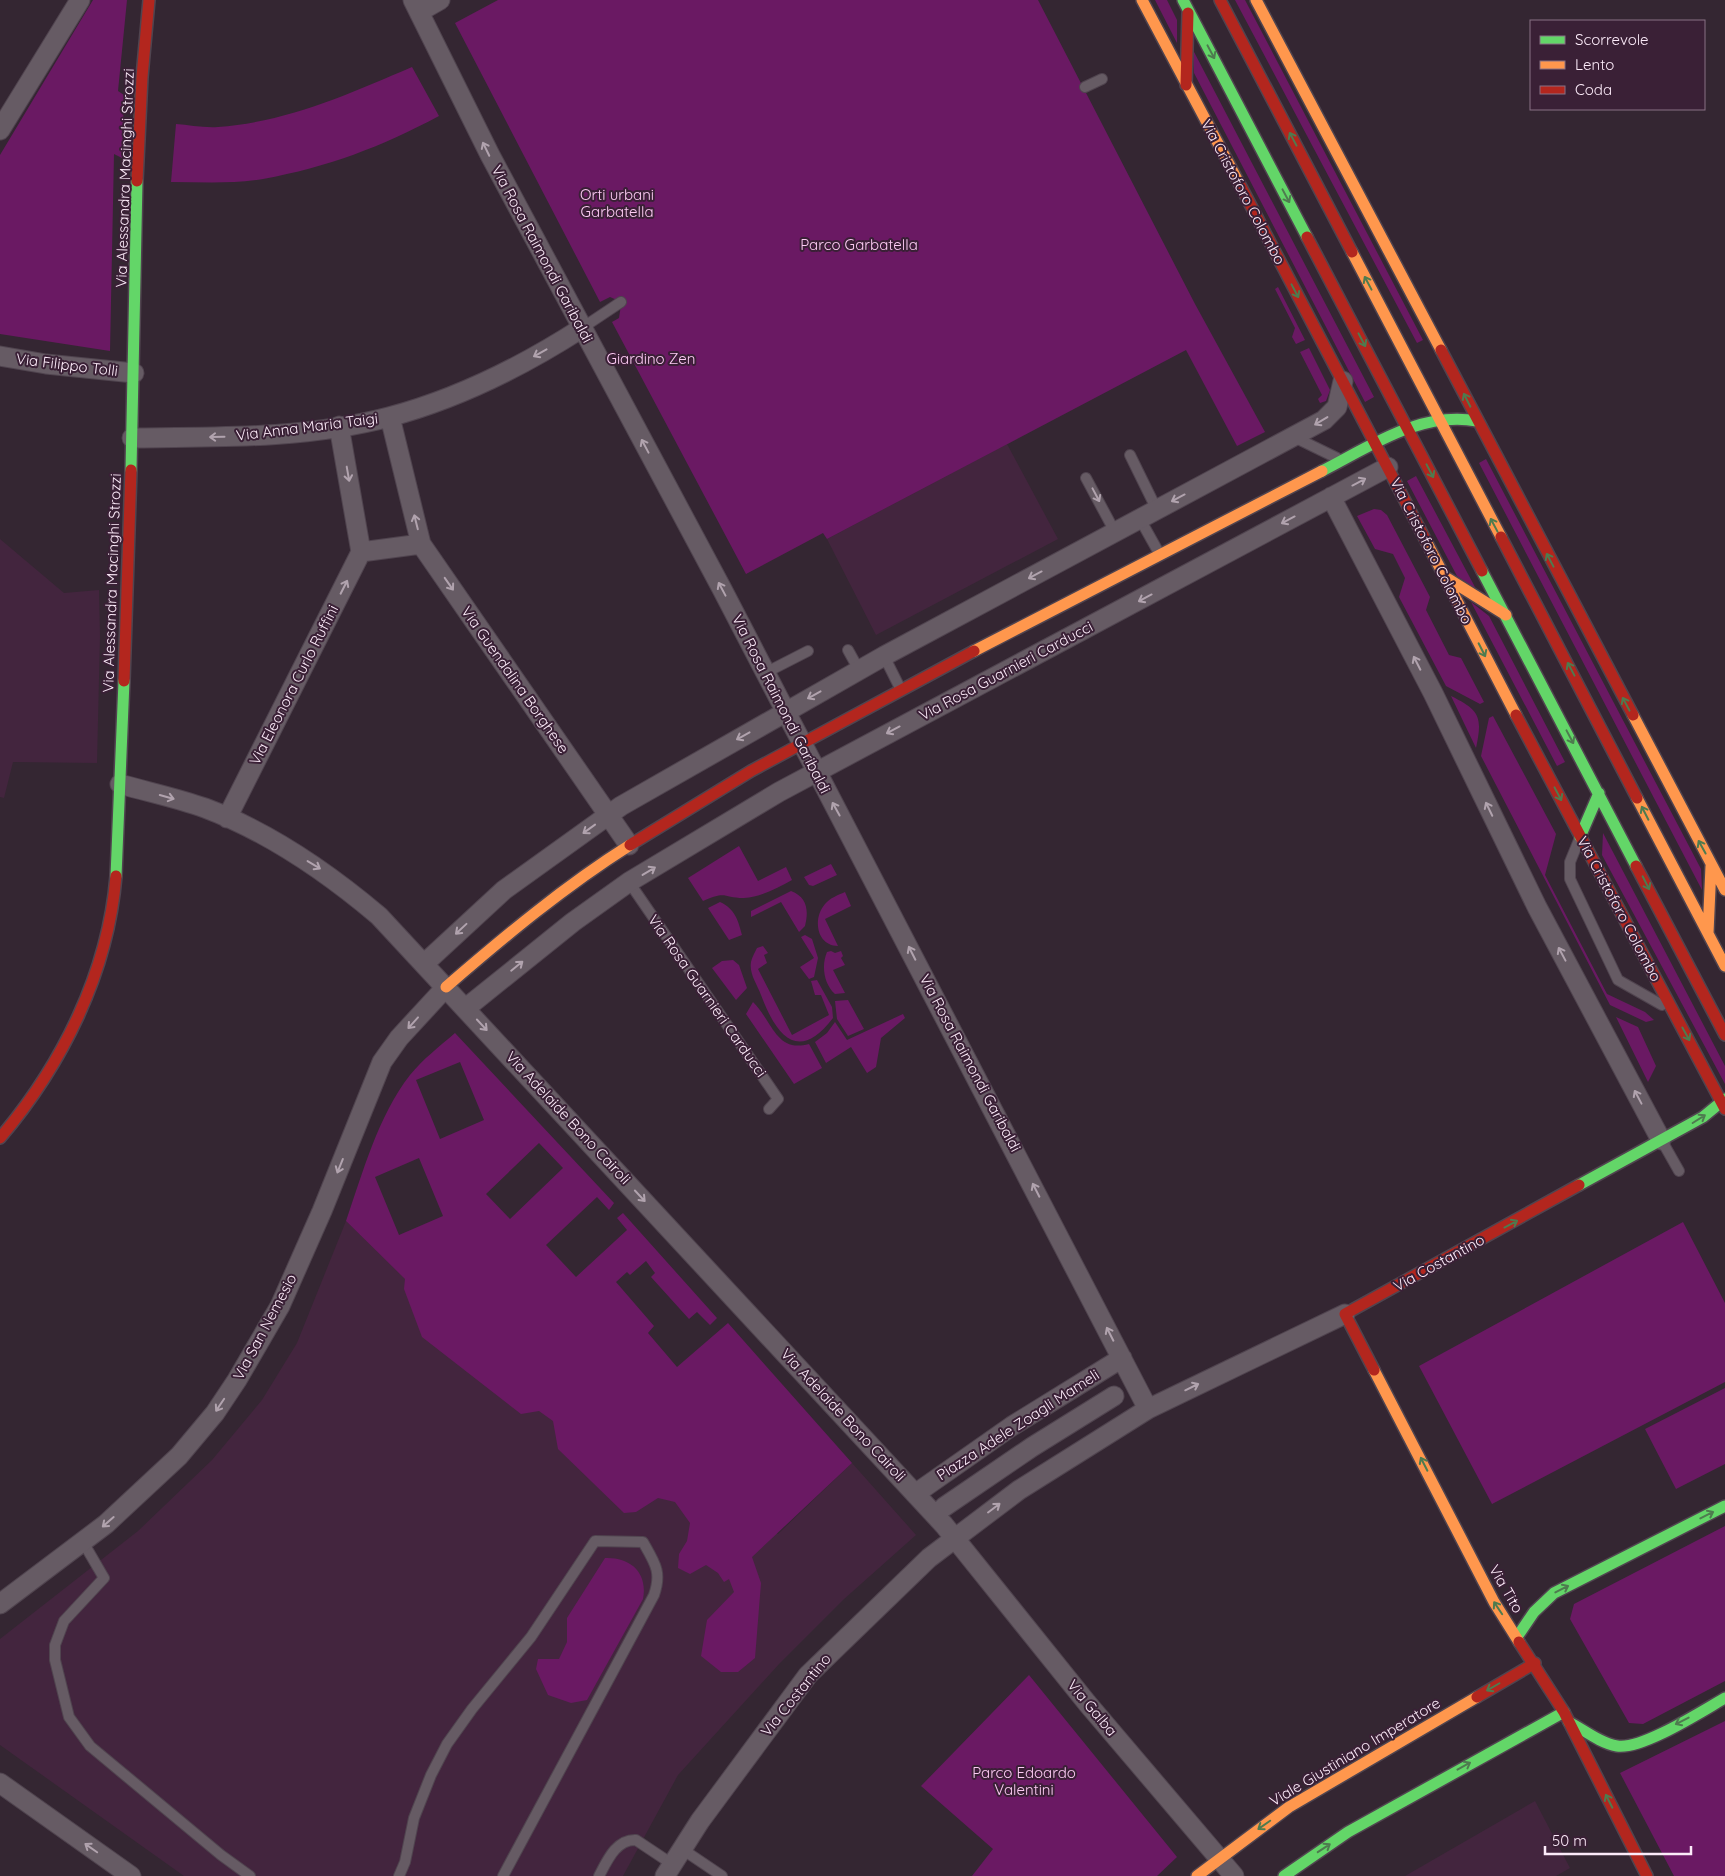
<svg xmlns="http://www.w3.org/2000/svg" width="1725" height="1876" font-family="Quicksand,sans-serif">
<rect width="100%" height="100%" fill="#342632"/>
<path fill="#43253e" d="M1007,444l51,95 -182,96 -49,-96z
M0,539l64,54 35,-3 1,46 -3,127 -84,-1 -9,36 -4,-1z
M346,1221l117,114 315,199 74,-71 64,72 -73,65 -63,63 -102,112 -55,101h-439l-184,-131v-106l138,-108 74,-71 50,-60 35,-57z
M1535,1801l35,67 -14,8h-151z"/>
<path fill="#6a1963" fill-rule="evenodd" d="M93,0h34l-9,91 6,4 -2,63 -8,-4 -4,197 -110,-17v-179z
M498,0h540l157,304 70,128 -28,14 -51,-96 -359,189 -4,-6 -77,41 -134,-252 7,-4 2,-13 -2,-4 -9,-4 -10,5 -145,-279z
M1155,0h12l10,20v23z
M1235,0h10l178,340 -6,3z
M1193,50l181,347 -9,5 -171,-329z
M412,67l27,49c-58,31 -111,51 -176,63 -30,5 -62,3 -92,3l5,-58c13,1 28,4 42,3 69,-5 131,-33 194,-60z
M1278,287l27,53 -9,4 -4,-7 3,-9 -20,-39z
M1309,348l21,42 -4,11 -6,2 -2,-4 4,-4 -22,-43z
M1486,459l215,410 1,21 -223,-427z
M1416,476l60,113 -19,-13 -50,-95z
M1374,509l7,1 6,5 43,82 -4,13 23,45 12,3 23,44 -4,2 -34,-18 -47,-89 6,-19 -12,-24 -18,-5 -18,-33z
M1471,602l18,14 76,146 -8,4z
M1451,696c28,14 32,20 25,52z
M1493,716l63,118 -11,41 62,119 38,18 9,8 -8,2 -36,-17 -129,-249 8,-38z
M1603,833l122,233v18l-123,-229z
M739,846l19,35 28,-14 6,13c-15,8 -31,17 -48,18 -21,0 -17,-8 -41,3l-15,-23z
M831,864l6,11 -24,11 -4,-1 -5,-8z
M791,891c16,6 18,19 14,35l-6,6 -18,-30 -30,15v-6z
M845,892l6,14 -26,13 13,27c-21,0 -26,-27 -13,-42 5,-6 13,-9 20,-12z
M720,902c15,7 18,18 22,33l-13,5 -21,-32z
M805,935l7,4 6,19 -4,19 -5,2 -9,-12 14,-9 -13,-21z
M763,946l5,7 -4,2 3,8 -9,6 34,66 37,-20 -8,-20h-6l-4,-14 6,-1 15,27 1,11c-35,46 -57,17 -72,-23 -4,-11 -12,-21 -10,-33 1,-5 4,-10 6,-14z
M831,951l4,2 6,-2 2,5 -2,2 4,7 -12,5 12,23 -10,1c-11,-10 -14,-28 -8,-42z
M733,960l6,5 8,23 -11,12 -24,-32 10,-7z
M848,1000l16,29 -16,7 -11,-17 -2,-18z
M753,1002c20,20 23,51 56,42l13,24 -28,16 -48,-70z
M903,1014l2,4 -24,20 -5,29 -9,6 -16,-26 -25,16 -11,-21 12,-9 8,-11 12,18z
M1616,1017l22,10 18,39 -8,16z
M455,1033l159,170 -5,7 -12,-13 -51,48 30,32 51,-47 -10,-12 6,-5 94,105 -7,7 -13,-13 -8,7 -38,-42 4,-4 -9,-12 -16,14 -3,-3 -11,10 38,44 -6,7 29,34 51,-44 124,140 -100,94 9,26 -6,75 -17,14h-17l-20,-16 6,-36 27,-28 -5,-13 -5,3 -6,-9 -12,-8 -16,9 -12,-6 1,-14 8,-13 3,-18 -15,-21 -17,-4 -22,14 -12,1 -66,-64 -5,-28 -14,-10 -18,3 -99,-77 -18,-48 1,-10 -59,-58c17,-49 32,-105 64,-146 13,-16 30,-29 45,-42zM460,1062l24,58 -44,19 -24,-59zM539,1143l24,25 -53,51 -24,-25zM419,1158l24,58 -44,19 -24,-58z
M1683,1222l42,81v79l-233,122 -73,-138z
M1725,1388v76l-49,25 -31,-60z
M1725,1526v155l-82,43 -14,-1 -59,-104 4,-15z
M605,1558c26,-1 43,15 38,41l-56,101 -16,3 -23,-8 -12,-26 2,-10h21l8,-17v-24z
M1029,1675l148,182 -20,19h-185l21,-27 -72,-63z
M1725,1721v155h-51l-54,-103z"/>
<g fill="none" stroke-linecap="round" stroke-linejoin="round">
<defs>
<path id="lane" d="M1085,87l17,-8
M582,328l39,-26
M1294,437l43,21
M1130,455l27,55
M1086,478l29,54
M1140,519l19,34
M848,650l11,20
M884,656l16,32
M765,673l43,-22
M1579,840l-9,22v17l48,101 44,25
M629,882l149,217 -9,10
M1662,1141l17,30
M83,1542l21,36 -40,43 -9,24v15l14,57 21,29 131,109 29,21
M682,1849l40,27
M399,1876l6,-14 9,-44 17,-43 16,-31 25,-35 59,-72 64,-96 48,1c12,21 19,30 11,53l-151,281
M599,1876c8,-15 17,-37 37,-36l36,24"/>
<path id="street" d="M413,0l77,155 232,434 426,820
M419,12l21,-12
M0,130l80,-130
M0,356l46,8 88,9
M339,426l22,126 60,-8 -31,-127
M132,438c85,-1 174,1 257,-21 68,-18 134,-51 193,-89
M1331,497l102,196 104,214 124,233
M421,544l208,301
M120,784c28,8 57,14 85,24 64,24 122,64 174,108l565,609 143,178 147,173
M227,818l134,-266
M425,963l79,-73 117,-84 263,-150 440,-236 13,-13 6,-26
M466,1008l107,-86 56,-40 150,-90 609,-325
M915,1494l97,-68 110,-68
M944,1507l88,-60 82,-51
M0,1604l106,-80 73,-68 36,-43 22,-33 43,-74 42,-95 60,-149 17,-24 47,-51
M0,1783l131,93
M665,1876l35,-55 108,-146 121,-117 90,-68 129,-81 197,-95"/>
<path id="fast" d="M1183,0l124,237
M131,470l6,-289
M1322,471c49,-25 98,-60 155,-50
M1482,571l154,295
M1580,837l19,-44
M116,876l8,-195
M1579,1185l124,-68 22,-18
M1517,1637l17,-25 20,-19 171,-87
M1569,1722c15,8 31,21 48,24 25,4 85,-35 108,-48
M1284,1876l64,-44 216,-120"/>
<path id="slow" d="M1142,0l97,183
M1256,0l185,350
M1352,252l149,285
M1426,541l90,174
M1445,577l61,38
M974,651l348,-180
M1633,715l92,175
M1637,798l88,168
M1708,933l3,-67
M446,987c59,-51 119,-101 184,-142
M1374,1370l120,232 25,40
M1197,1876l92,-69 188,-110"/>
<path id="jam" d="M1220,0l132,252
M1186,85l2,-72
M137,181l5,-104 7,-77
M1239,183l187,358
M1307,237l175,334
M1441,350l192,365
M1501,537l136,261
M124,681l7,-211
M1516,715l209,394
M630,845l121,-74 223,-120
M1636,866l89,169
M0,1138c62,-73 108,-165 116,-262
M1374,1370l-29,-56 234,-129
M1519,1642l45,70 83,164
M1477,1697l58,-34"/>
</defs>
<use href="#lane" stroke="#50444f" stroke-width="12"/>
<use href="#street" stroke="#50444f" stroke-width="21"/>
<use href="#fast" stroke="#50444f" stroke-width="14"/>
<use href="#slow" stroke="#50444f" stroke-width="14"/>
<use href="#jam" stroke="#50444f" stroke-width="14"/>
<use href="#lane" stroke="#665b64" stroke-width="10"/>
<use href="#street" stroke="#665b64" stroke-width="19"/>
<use href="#fast" stroke="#63d668" stroke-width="11"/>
<use href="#slow" stroke="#ff974d" stroke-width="11"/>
<use href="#jam" stroke="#b3261e" stroke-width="11"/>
</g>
<defs><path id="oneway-shaft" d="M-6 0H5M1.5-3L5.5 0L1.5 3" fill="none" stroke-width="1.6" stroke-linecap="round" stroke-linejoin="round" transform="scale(1.25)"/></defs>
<g stroke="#4e7b4f">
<use href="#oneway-shaft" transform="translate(1211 52) rotate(62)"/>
<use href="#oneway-shaft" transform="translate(1293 139) rotate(-118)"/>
<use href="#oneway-shaft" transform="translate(1286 196) rotate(62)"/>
<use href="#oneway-shaft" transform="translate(1368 283) rotate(-118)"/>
<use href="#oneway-shaft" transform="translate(1295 291) rotate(62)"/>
<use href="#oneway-shaft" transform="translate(1362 340) rotate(62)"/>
<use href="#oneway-shaft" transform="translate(1467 400) rotate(-117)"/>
<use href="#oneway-shaft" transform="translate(1430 471) rotate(62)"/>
<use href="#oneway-shaft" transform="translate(1494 525) rotate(-118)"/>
<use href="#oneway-shaft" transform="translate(1550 560) rotate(-118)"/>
<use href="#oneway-shaft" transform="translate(1482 650) rotate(63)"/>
<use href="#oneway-shaft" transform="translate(1571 669) rotate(-118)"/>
<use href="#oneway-shaft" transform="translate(1626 704) rotate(-118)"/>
<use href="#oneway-shaft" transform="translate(1570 737) rotate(62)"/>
<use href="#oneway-shaft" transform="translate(1558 794) rotate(62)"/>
<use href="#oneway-shaft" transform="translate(1645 813) rotate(-117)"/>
<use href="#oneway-shaft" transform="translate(1702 847) rotate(-119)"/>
<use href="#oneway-shaft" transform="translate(1646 883) rotate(63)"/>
<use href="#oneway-shaft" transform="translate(1686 1034) rotate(61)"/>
<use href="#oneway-shaft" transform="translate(1699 1119) rotate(-32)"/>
<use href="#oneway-shaft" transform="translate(1511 1224) rotate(-28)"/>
<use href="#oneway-shaft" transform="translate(1424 1464) rotate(-117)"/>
<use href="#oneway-shaft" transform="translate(1707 1515) rotate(-27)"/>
<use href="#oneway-shaft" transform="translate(1562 1589) rotate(-27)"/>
<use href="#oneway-shaft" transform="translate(1498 1608) rotate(-124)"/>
<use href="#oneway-shaft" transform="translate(1493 1687) rotate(150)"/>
<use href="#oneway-shaft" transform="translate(1682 1721) rotate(153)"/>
<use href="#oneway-shaft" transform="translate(1464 1766) rotate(-29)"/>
<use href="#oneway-shaft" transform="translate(1609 1801) rotate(-117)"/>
<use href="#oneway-shaft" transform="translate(1264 1825) rotate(145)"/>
<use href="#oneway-shaft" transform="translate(1324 1848) rotate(-33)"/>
</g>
<g stroke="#b1a3ae">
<use href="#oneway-shaft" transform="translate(486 149) rotate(-116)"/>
<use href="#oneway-shaft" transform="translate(540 353) rotate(151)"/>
<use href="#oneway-shaft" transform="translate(1321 421) rotate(149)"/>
<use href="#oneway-shaft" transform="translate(217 437) rotate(179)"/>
<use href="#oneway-shaft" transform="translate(645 446) rotate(-118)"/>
<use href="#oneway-shaft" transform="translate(348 474) rotate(80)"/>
<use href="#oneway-shaft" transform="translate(1359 482) rotate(-28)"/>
<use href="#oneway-shaft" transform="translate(1096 495) rotate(62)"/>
<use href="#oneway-shaft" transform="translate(1178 498) rotate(152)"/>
<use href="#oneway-shaft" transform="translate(1288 520) rotate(152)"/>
<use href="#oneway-shaft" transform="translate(416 522) rotate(-104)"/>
<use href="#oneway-shaft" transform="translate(1035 575) rotate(152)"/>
<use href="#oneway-shaft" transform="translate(449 584) rotate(55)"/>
<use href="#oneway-shaft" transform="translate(344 587) rotate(-63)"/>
<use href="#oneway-shaft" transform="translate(722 589) rotate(-118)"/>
<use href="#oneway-shaft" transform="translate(1145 598) rotate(152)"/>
<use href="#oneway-shaft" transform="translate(1417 663) rotate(-117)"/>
<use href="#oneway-shaft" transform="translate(814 695) rotate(151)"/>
<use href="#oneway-shaft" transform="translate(893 730) rotate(152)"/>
<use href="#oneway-shaft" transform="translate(743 736) rotate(151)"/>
<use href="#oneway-shaft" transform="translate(167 797) rotate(16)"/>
<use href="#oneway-shaft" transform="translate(836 809) rotate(-119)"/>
<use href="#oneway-shaft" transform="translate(1489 809) rotate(-116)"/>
<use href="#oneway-shaft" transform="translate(589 829) rotate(144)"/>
<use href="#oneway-shaft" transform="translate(314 865) rotate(31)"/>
<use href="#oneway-shaft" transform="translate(649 871) rotate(-31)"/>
<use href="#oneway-shaft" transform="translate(461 929) rotate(137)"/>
<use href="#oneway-shaft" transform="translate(912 953) rotate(-117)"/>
<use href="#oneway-shaft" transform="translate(1562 954) rotate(-118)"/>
<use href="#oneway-shaft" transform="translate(517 966) rotate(-39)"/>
<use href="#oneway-shaft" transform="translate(413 1023) rotate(132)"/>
<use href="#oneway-shaft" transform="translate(482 1025) rotate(47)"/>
<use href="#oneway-shaft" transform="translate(1638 1097) rotate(-118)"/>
<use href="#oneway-shaft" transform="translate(340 1166) rotate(112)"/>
<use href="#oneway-shaft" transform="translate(1036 1190) rotate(-117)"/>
<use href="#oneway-shaft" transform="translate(640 1196) rotate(47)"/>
<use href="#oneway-shaft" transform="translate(1110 1334) rotate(-117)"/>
<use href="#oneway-shaft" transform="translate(1192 1387) rotate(-26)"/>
<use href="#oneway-shaft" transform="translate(220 1405) rotate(124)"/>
<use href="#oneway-shaft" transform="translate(994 1508) rotate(-37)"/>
<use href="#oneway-shaft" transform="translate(108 1522) rotate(139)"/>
<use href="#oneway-shaft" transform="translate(91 1848) rotate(-145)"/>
</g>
<g text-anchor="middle" stroke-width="4" stroke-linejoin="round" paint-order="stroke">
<g font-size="15" fill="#fcebf9" stroke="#3a2036">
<text transform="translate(125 178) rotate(-88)" y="5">Via Alessandra Macinghi Strozzi</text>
<text transform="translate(1243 192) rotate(62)" y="5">Via Cristoforo Colombo</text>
<text transform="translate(542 254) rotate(62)" y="5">Via Rosa Raimondi Garibaldi</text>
<text transform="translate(67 365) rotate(7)" y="5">Via Filippo Tolli</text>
<text transform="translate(307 427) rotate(-7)" y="5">Via Anna Maria Taigi</text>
<text transform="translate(1431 551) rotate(63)" y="5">Via Cristoforo Colombo</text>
<text transform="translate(112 583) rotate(-88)" y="5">Via Alessandra Macinghi Strozzi</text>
<text transform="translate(1006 671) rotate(-28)" y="5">Via Rosa Guarnieri Carducci</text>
<text transform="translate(515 680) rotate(55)" y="5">Via Guendalina Borghese</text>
<text transform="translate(294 685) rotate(-63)" y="5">Via Eleonora Curlo Ruffini</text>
<text transform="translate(781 704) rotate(63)" y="5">Via Rosa Raimondi Garibaldi</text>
<text transform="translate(1619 909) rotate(62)" y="5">Via Cristoforo Colombo</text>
<text transform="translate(707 996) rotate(55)" y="5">Via Rosa Guarnieri Carducci</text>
<text transform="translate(970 1063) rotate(62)" y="5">Via Rosa Raimondi Garibaldi</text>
<text transform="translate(568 1118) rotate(47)" y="5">Via Adelaide Bono Cairoli</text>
<text transform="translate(1439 1263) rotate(-29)" y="5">Via Costantino</text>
<text transform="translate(265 1327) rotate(-62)" y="5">Via San Nemesio</text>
<text transform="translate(843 1415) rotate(47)" y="5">Via Adelaide Bono Cairoli</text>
<text transform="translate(1018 1425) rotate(-33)" y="5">Piazza Adele Zoagli Mameli</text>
<text transform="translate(1506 1589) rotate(60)" y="5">Via Tito</text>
<text transform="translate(796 1695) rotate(-51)" y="5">Via Costantino</text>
<text transform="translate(1092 1708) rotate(50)" y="5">Via Galba</text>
<text transform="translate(1355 1752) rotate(-31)" y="5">Viale Giustiniano Imperatore</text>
</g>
<g font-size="15" fill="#feccf5" stroke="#3a2036">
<text x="617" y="200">Orti urbani<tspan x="617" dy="17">Garbatella</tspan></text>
<text x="859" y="250">Parco Garbatella</text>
<text x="651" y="364">Giardino Zen</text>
<text x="1024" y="1778">Parco Edoardo<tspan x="1024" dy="17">Valentini</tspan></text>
</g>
</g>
<rect x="1530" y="20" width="175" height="90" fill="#3a2036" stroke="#887184"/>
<rect x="1540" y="36" width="25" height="8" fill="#63d668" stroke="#887184"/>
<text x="1575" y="45" font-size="15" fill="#fcebf9">Scorrevole</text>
<rect x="1540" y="61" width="25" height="8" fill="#ff974d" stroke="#887184"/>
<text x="1575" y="70" font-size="15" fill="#fcebf9">Lento</text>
<rect x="1540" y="86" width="25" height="8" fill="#b3261e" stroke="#887184"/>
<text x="1575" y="95" font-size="15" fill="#fcebf9">Coda</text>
<path d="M1545 1846v8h146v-8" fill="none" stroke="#fcebf9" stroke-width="2.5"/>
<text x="1552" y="1846" font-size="15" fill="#fcebf9" stroke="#3a2036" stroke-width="4" paint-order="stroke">50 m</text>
</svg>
